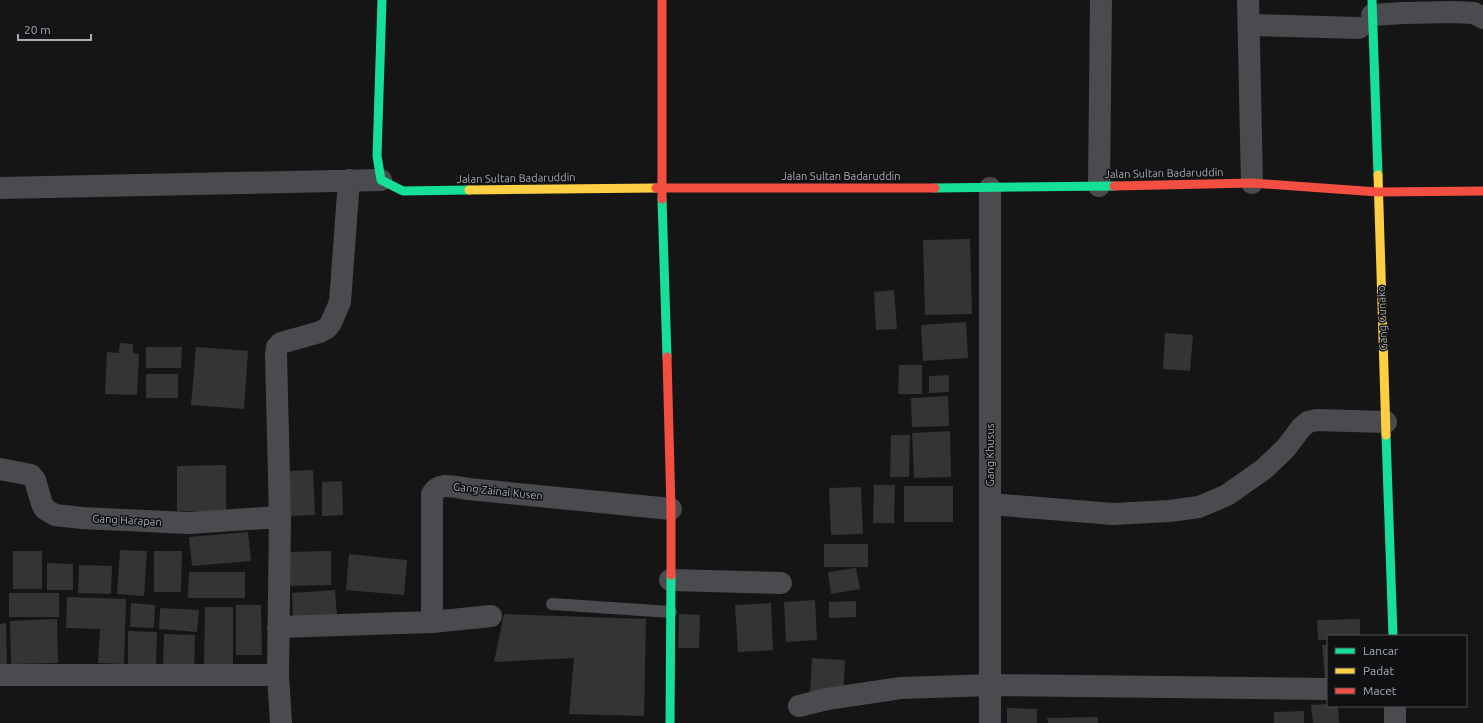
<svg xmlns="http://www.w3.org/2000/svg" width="1483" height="723" font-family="Ubuntu,sans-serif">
<rect width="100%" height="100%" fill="#151515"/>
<path fill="#343436" d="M970,239l2,75 -47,1 -2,-75z
M894,290l3,39 -21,1 -2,-38z
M966,322l2,36 -45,3 -2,-36z
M1165,333l28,2 -3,36 -27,-2z
M120,343l13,1v9l6,1 -2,41 -32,-1 2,-42 12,1z
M146,347h36l-1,21h-35z
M196,347l52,4 -4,58 -53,-4z
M899,365h23v29h-24z
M146,374h32v24h-32z
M949,375v17l-20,1v-17z
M948,396l1,30 -37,1 -1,-29z
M950,431l1,46 -37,1 -2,-45z
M891,435h19l-1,42h-19z
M226,465v46h-49v-45z
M313,470l2,45 -24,1 -2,-45z
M342,481l1,34 -21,1v-34z
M874,485h21l-1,38h-21z
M904,486h49v36h-49z
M861,487l2,47 -32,1 -2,-47z
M248,532l3,29 -59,5 -3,-29z
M824,544h44v23h-44z
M120,550l27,1 -3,45 -27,-2z
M13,551h29v38h-29z
M154,551h28l-1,41h-27z
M331,551v34l-45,1v-34z
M349,554l58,6 -3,35 -58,-5z
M47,563l26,1v26h-26z
M79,565l33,1 -1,28 -33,-1z
M856,568l4,21 -29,5 -3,-22z
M189,572h56v26h-57z
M335,590l2,25 -44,2 -1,-24z
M9,593h50v24h-50z
M67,597l59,2 -2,65 -26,-1 2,-34 -34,-1z
M815,600l2,40 -31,2 -2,-40z
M856,601v16l-27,1v-16z
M131,603l24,2 -1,23 -24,-1z
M771,603l2,47 -35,2 -3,-47z
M236,605h25l1,50h-26z
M205,607h28v57h-29z
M160,608l39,2 -2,22 -38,-3z
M504,614l142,5 -2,97 -75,-2 5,-56 -80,4z
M679,614l21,1 -1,33h-21z
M57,619l1,44 -47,1 -1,-43z
M1360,619v17h-32v4h-10l-1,-20z
M6,623l1,43 -7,1v-43z
M128,631l29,1 -1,34 -28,-1z
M164,634l31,1 -1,34 -31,-1z
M1322,645h6v32l-3,1z
M812,658l33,2 -2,35 -33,-2z
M1328,704v2h10l1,17h-26l-2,-18z
M1007,708l30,1v14h-30z
M1304,711v12h-30v-11z
M1098,717v6h-50l-1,-5z"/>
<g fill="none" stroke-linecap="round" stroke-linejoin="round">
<path stroke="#4a4b4e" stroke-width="12" d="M552,604l119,8"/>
<path stroke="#4a4b4e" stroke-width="22" d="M1248,0l4,183
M1372,15l31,-2 50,-1 21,1 9,5
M1250,25l109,3
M1099,186l2,-186
M0,188l381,-8
M990,188v535
M0,469l31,6 4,5 7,24 3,5 10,6 27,3 106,5 92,-6
M990,504l123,10 56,-3 30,-4 28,-12 37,-26 22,-21 15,-20 7,-6 9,-2 69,2
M670,580l111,3
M432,622v-128c8,-13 22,-7 36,-5l203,20
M278,627l154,-5 59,-6
M0,675h278
M799,706l28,-7 74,-11 90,-3 337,4
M281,723l-3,-48 2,-158 -4,-163 1,-7 4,-4 39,-11 7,-4 4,-5 9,-21 9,-122
M1395,723v-17"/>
<path stroke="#16e098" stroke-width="9" d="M382,0l-5,156 4,24 22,11 66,-1
M1372,0l6,175
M935,188l179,-2
M662,199l5,158
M1386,435l7,201
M670,723l1,-148"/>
<path stroke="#ffcf43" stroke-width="9" d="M1378,175l8,260
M469,190l187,-2"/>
<path stroke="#f24e42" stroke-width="9" d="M662,0v199
M1114,186l138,-3 126,9 105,-1
M656,188h279
M667,357l4,152v66"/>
</g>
<g text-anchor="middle" stroke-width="3" stroke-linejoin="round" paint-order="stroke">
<g font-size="11" fill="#a7adb6" stroke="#0f1011">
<text transform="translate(1164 173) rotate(-1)" y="4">Jalan Sultan Badaruddin</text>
<text x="841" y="180">Jalan Sultan Badaruddin</text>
<text transform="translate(516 178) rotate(-1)" y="4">Jalan Sultan Badaruddin</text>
<text transform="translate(1382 318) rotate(-92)" y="4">Gang Gunako</text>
<text transform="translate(990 455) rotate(-90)" y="4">Gang Khusus</text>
<text transform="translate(498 491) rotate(6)" y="4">Gang Zainal Kusen</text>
<text transform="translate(127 520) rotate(3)" y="4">Gang Harapan</text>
</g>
</g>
<rect x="1327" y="635" width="140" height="72" fill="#0f1011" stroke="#4c4f53"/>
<rect x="1335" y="648" width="20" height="6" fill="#16e098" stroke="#4c4f53"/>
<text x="1363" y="655" font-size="12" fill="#a7adb6">Lancar</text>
<rect x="1335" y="668" width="20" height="6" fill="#ffcf43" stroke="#4c4f53"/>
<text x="1363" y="675" font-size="12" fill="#a7adb6">Padat</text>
<rect x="1335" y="688" width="20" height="6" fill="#f24e42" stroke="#4c4f53"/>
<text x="1363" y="695" font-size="12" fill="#a7adb6">Macet</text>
<path d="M18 34v6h73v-6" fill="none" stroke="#a7adb6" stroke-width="2"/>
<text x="24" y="34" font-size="12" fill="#a7adb6" stroke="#0f1011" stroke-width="3" paint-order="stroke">20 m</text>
</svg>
